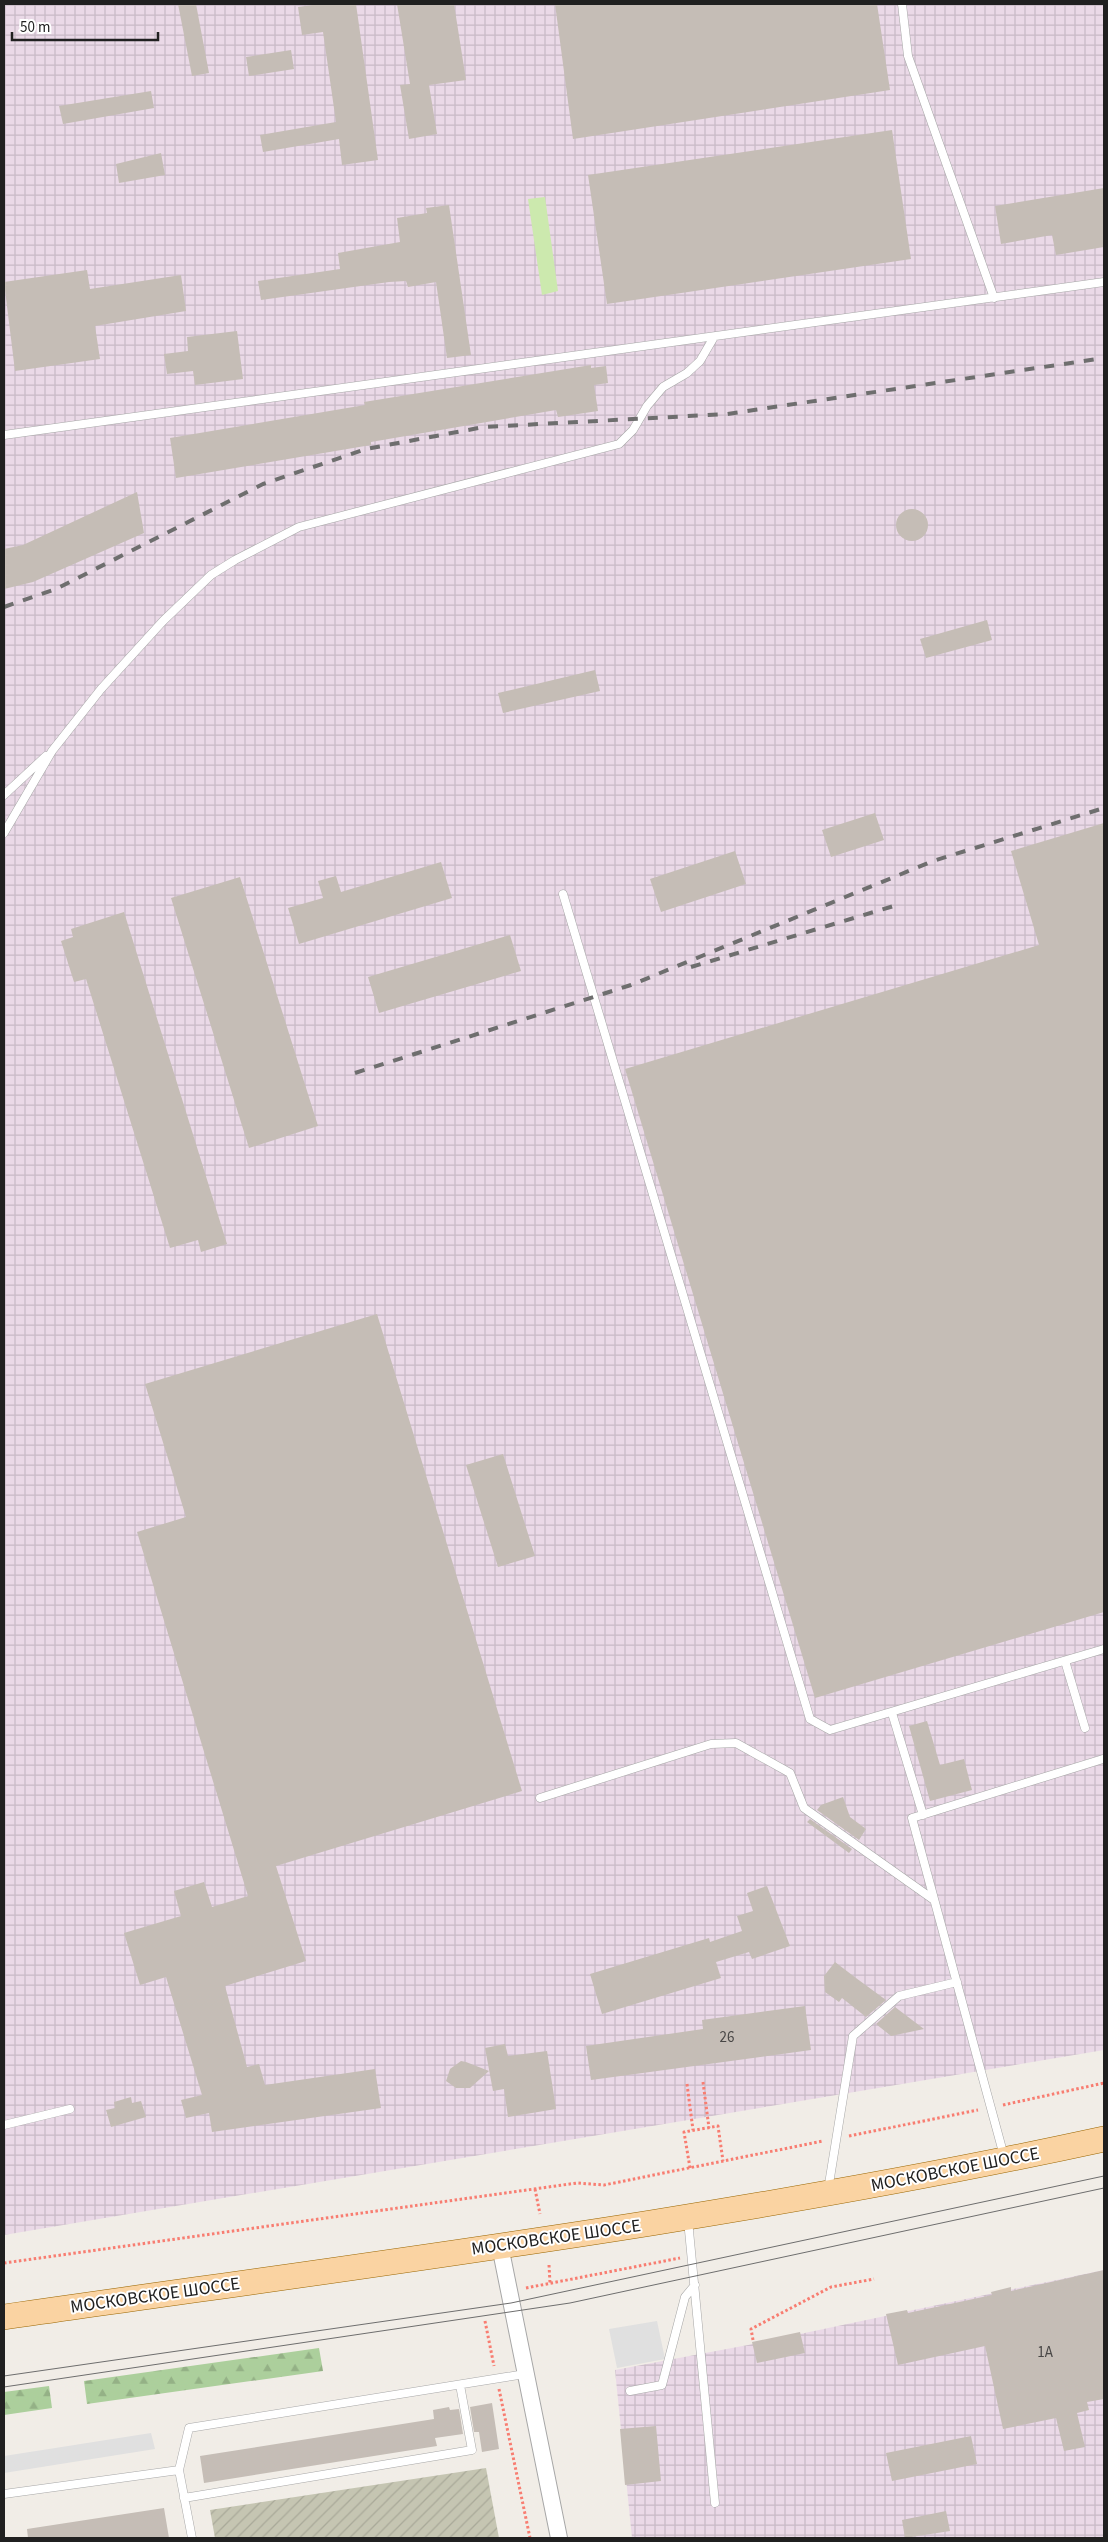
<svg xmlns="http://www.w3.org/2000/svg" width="1108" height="2542" font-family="'Source Sans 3',sans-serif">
<defs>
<pattern id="industrial-grid" width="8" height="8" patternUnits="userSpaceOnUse" patternTransform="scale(1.25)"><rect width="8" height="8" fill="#ead9e7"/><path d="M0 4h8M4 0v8" fill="none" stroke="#c8bac6"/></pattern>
<pattern id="construction-furrows" width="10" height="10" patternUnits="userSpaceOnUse" patternTransform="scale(1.25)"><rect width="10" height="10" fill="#c5c5b2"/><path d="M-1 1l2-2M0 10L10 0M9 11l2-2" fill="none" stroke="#a9a999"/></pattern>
<pattern id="forest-firs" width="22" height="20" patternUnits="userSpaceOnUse" patternTransform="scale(1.25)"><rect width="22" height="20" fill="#accf9c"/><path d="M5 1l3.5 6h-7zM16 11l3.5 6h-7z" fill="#94b186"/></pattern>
</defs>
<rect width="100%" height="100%" fill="#f1ede7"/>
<path fill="url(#industrial-grid)" d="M4,4h1100v2046l-1100,185z
M1104,2270v268h-472l-17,-168 133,-25z"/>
<path fill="url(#construction-furrows)" d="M486,2468l13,70h-284l-5,-28z"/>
<path fill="#cce9ae" d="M545,197l13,94 -16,4 -14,-96z"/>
<path fill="url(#forest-firs)" d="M319,2348l4,23 -236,33 -3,-23z
M49,2386l3,22 -48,7v-23z"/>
<path fill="#e0e0e0" d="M657,2321l8,38 -48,9 -8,-39z
M151,2433l4,16 -151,24v-17z"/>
<path fill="#c5bdb6" d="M178,4h18l13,69 -17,3z
M319,4h37l22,156 -36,5 -3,-26 -76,13 -3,-17 76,-13 -13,-90 -21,3 -4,-28z
M397,4h57l12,76 -37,5 8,49 -28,5 -9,-54 10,-1z
M555,4h322l13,86 -317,49z
M291,50l3,19 -45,7 -3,-19z
M151,91l3,17 -91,16 -4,-18z
M892,130l19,129 -304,45 -19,-129z
M161,153l4,22 -46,8 -3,-19z
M1104,188v59l-48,8 -4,-20 -51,9 -6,-38z
M449,205l22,150 -24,3 -11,-76 -28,5 -2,-6 -17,1 -128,18 -3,-19 82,-12 -2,-16 62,-11 -3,-24 30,-5 -1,-5z
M87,270l3,19 91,-14 5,36 -91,15 5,33 -85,12 -11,-89z
M237,331l6,48 -48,6 -2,-14 -26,3 -3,-20 24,-3 -1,-14z
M591,365v3l15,-2 2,17 -14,2 4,26 -40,6 -2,-7 -185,32v3l-195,33 -6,-40 195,-33 -1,-3z
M137,492l7,41 -111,49 -29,7v-40l19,-4z
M896 525a16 16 0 1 1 32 0a16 16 0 1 1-32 0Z
M987,620l5,20 -66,18 -6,-19z
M595,670l5,21 -97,22 -5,-20z
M875,813l9,27 -53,17 -9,-27z
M1104,823v789l-289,86 -190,-629 414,-124 -28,-94z
M735,851l11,33 -85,28 -11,-33z
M441,862l11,36 -153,46 -11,-36 35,-10 -5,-17 18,-5 5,16z
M240,877l78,249 -69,22 -78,-250z
M124,912l103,332 -26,8 -3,-12 -28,8 -84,-269 -12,3 -13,-41 12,-4 -2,-8z
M510,935l11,36 -142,42 -11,-36z
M377,1314l145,477 -246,75 30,95 -81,25 22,81 12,-3 6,21 110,-16 6,39 -169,24 -3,-19 -23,5 -5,-18 21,-5 -36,-118 -26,8 -16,-52 57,-17 -7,-25 30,-9 8,25 36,-11 -111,-364 49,-15 -41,-133z
M503,1454l32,102 -37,11 -32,-102z
M927,1721l13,44 24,-6 8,31 -42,11 -21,-75z
M843,1797l7,20 16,12 -7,11 -42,-30 4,-5z
M810,1819l42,30 -3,4 -42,-31z
M767,1886l23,60 -38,13 -3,-7 -33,10 5,16 -119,36 -12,-40 119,-36 1,4 32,-11 -5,-15 16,-5 -6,-18z
M835,1962l21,16 30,22 -20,17 -24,-19 -3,4 -14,-10 -1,-16z
M805,2006l6,44 -220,30 -5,-34 117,-17 -1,-9z
M895,2007l29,22 -33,7 -15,-12z
M505,2044l3,12 39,-5 9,58 -48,8 -4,-28 -11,2 -8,-43z
M461,2061l5,1 23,9 -19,17h-14l-10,-7 4,-12z
M131,2097l1,6 9,-2 5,16 -35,10 -5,-17 9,-2 -1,-6z
M1104,2270v129l-17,3 2,8 -12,3 8,34 -21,4 -8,-33 -53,11 -18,-83 -87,19 -12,-51 21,-4 1,3 84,-18 -1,-3 20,-5v4z
M800,2332l5,21 -48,10 -5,-21z
M492,2403l7,46 -17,3 -3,-20h-5l-4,-25z
M449,2407l1,3 9,-1 4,25 -28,4 2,8 -233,37 -4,-27 234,-37 -1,-9z
M656,2426l5,55 -36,4 -5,-56z
M971,2436l6,28 -85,17 -6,-28z
M164,2508l5,30h-141l-1,-9z
M946,2511l4,20 -45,7 -3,-18z"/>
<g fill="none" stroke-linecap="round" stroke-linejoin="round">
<defs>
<path id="service" d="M902,4l6,52 86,242
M4,435l1100,-153
M4,795l42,-39
M4,833l48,-82 49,-62 62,-68 48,-46 24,-15 64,-33 320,-83 14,-14 14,-24 16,-19 24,-14 13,-12 14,-24
M563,894l247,825 20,11 274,-81
M1065,1661l20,67
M892,1713l31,102
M540,1798l171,-54 25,-1 54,30 14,35 130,92
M4,2125l66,-16
M1004,2156l-92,-338 191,-59
M828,2190l25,-154 46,-40 58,-14
M688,2220l27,283
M630,2391l32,-6 23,-88 10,-12
M179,2470l10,-42 336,-54
M4,2494l175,-24 13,68
M184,2498l288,-48 -12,-65"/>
<path id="minor" d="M500,2246l59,292"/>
<path id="primary" d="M4,2317c368,-53 737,-99 1100,-178"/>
</defs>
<use href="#service" stroke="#a7a7a7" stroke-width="9"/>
<use href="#minor" stroke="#a7a7a7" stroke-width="18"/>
<use href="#primary" stroke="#9a6602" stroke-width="26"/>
<path stroke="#f87d71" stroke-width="3" stroke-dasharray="2.5 2.5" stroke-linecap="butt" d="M703,2082l6,46
M687,2084l6,46
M1003,2105l101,-22
M849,2136l129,-26
M690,2168l-6,-36 34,-6 5,35
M535,2189l5,25
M4,2263l573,-80 27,2 219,-44
M549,2265l1,18
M526,2288l154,-30
M485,2321l9,45
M753,2340l-2,-11 80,-42 43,-8
M499,2389l31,149"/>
<use href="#service" stroke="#fff" stroke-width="8"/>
<use href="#minor" stroke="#fff" stroke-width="16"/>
<use href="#primary" stroke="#fad3a2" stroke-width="25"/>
<path stroke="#6e6e6e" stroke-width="1" d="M4,2376l507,-73 593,-127
M4,2387l566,-84 534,-115"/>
<path stroke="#6e6e6e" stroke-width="4" stroke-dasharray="10 10" stroke-linecap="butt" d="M4,607l52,-18 207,-105 103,-35 118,-22 243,-13 377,-56
M691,967l206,-62
M355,1073l276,-88 302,-124 171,-53"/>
</g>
<g text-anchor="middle" stroke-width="4" stroke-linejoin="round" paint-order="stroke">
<g font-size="15" fill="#494746">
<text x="727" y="2042">26</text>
<text x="1045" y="2357">1А</text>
</g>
<g font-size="18" fill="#202020" stroke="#fff">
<text transform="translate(955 2169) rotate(-11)" y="6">МОСКОВСКОЕ ШОССЕ</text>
<text transform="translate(556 2237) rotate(-8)" y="6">МОСКОВСКОЕ ШОССЕ</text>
<text transform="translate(155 2295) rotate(-8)" y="6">МОСКОВСКОЕ ШОССЕ</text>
</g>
</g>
<rect width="1108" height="2542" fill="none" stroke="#202020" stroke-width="10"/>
<path d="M12 32v8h146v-8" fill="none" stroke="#202020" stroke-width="2.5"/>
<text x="20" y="32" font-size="15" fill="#202020" stroke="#ffffff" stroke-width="4" paint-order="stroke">50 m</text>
</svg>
